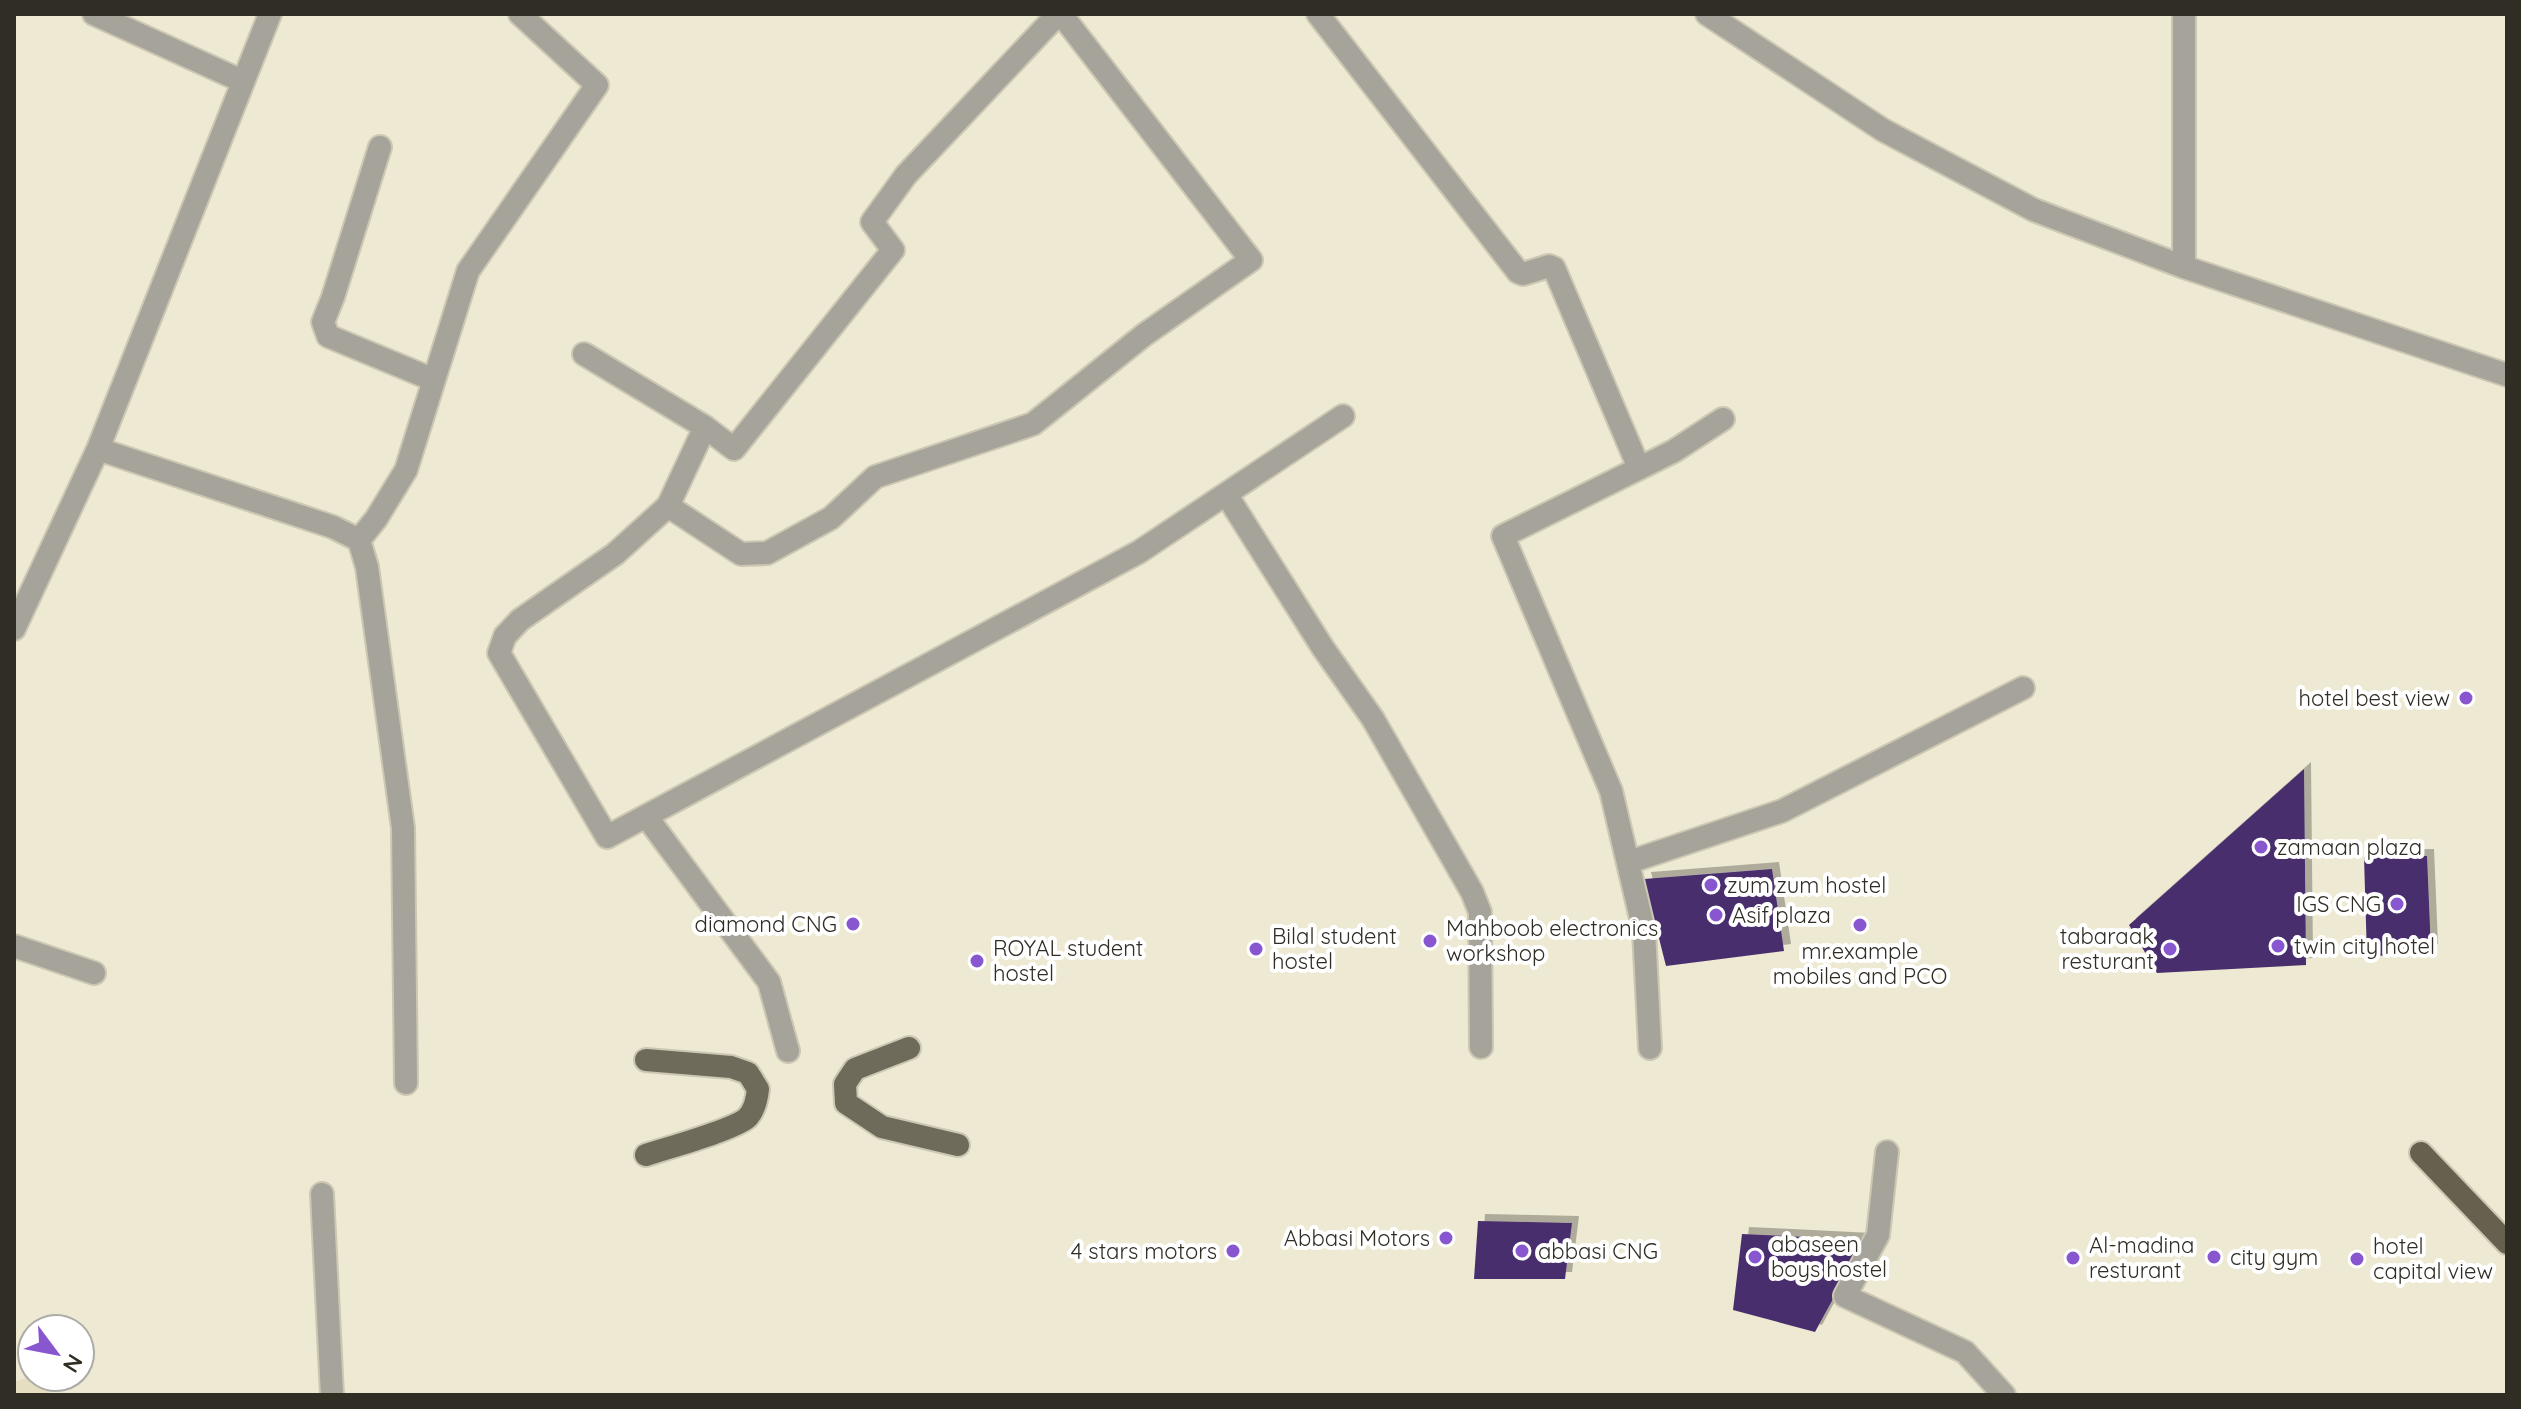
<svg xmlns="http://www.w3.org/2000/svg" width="2521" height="1409" font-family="Quicksand,sans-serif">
<defs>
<filter id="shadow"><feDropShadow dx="7" dy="-7" stdDeviation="0" flood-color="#0004"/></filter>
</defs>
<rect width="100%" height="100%" fill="#eee9d2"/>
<path fill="#e5dec0" d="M32,1376l13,1 5,18h-36v-13z"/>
<path fill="#482f6e" filter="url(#shadow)" d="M2304,769l2,196 -149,8 -28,-48z
M2427,856l4,95 -64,6 -3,-100z
M1772,869l12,82 -118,15 -22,-87z
M1478,1221l94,2 -7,56h-91z
M1742,1234l123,6 -50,92 -82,-22z"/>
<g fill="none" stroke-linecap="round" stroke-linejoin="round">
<defs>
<path id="minor" d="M94,14l148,67
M1061,14l190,246 -107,75 -111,89 -158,53 -44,41 -64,35 -26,1 -73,-48 -53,48 -95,66 -15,16 -6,17 108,184 532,-285 204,-136
M1318,14l200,258 5,2 26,-8 5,2 85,200
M1707,14l176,116 151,80 150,57 323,108
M380,147l-47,150 -10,25 5,14 106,44
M2184,267v-253
M584,354l121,73 29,22 159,-199 -21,-28 34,-47 152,-161
M98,449l235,78 26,13 8,27 36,261 3,255
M1226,494l97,154 50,71 99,173 8,20 1,135
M668,506l37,-79
M359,540l17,-21 30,-49 62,-199 129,-186 -77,-71
M14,629l84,-180 172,-435
M646,816l123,166 19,69
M1629,862l153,-51 241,-123
M14,946l80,27
M1650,1048l-6,-117 -33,-140 -108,-255 171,-85 49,-32
M1887,1152l-9,83 -33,61 120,56 39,43
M322,1194l10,201"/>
<path id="primary" d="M909,1048l-54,21 -10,15 1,19 36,24 76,18
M646,1060l85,7 17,6 10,16c-1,10 -3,21 -11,29 -14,12 -80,30 -101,37"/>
<path id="trunk" d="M2421,1153l86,90"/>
</defs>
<use href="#minor" stroke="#ccc7b3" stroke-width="26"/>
<use href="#primary" stroke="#ccc7b3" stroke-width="26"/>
<use href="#trunk" stroke="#ccc7b3" stroke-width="26"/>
<use href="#minor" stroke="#a6a49a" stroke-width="22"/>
<use href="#primary" stroke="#6f6b5a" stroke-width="22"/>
<use href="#trunk" stroke="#65614e" stroke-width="22"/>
</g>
<g fill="#8857cf" stroke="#fff" stroke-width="3">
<circle cx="2466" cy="698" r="8"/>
<circle cx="2261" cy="847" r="8"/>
<circle cx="1711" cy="885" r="8"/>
<circle cx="2397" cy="904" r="8"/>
<circle cx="1716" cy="915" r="8"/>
<circle cx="853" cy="924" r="8"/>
<circle cx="1860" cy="925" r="8"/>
<circle cx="1430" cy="941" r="8"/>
<circle cx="2278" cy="946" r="8"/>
<circle cx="1256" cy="949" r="8"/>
<circle cx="2170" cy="949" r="8"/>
<circle cx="977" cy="961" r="8"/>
<circle cx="1446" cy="1238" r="8"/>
<circle cx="1233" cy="1251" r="8"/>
<circle cx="1522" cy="1251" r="8"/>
<circle cx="1755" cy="1257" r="8"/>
<circle cx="2214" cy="1257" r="8"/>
<circle cx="2073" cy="1258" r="8"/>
<circle cx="2357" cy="1259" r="8"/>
</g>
<g text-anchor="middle" stroke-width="8" stroke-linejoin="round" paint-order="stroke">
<g font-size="22" fill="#2f2d24" stroke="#fff" text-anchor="start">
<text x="2450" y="706" text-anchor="end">hotel best view</text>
<text x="2277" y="855">zamaan plaza</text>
<text x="1727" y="893">zum zum hostel</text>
<text x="2381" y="912" text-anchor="end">IGS CNG</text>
<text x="1732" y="923">Asif plaza</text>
<text x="837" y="932" text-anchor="end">diamond CNG</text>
<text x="1446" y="936">Mahboob electronics<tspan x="1446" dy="25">workshop</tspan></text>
<text x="1272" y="944">Bilal student<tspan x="1272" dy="25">hostel</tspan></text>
<text x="2154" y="944" text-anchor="end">tabaraak<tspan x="2154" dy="25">resturant</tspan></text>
<text x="2294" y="954">twin city hotel</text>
<text x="993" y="956">ROYAL student<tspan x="993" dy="25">hostel</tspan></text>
<text x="1860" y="959" text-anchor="middle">mr.example<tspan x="1860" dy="25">mobiles and PCO</tspan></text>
<text x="1430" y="1246" text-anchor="end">Abbasi Motors</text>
<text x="1771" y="1252">abaseen<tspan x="1771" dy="25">boys hostel</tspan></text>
<text x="2089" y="1253">Al-madina<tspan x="2089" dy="25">resturant</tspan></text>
<text x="2373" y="1254">hotel<tspan x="2373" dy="25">capital view</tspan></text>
<text x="1217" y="1259" text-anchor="end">4 stars motors</text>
<text x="1538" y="1259">abbasi CNG</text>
<text x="2230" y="1265">city gym</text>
</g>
</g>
<rect width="2521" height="1409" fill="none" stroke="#2f2d24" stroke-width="32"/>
<g transform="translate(56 1353) rotate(122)"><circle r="38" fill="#ffffff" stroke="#acaba7" stroke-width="2"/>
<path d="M0-6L14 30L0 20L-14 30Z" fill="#8857cf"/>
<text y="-12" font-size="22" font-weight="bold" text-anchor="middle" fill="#2f2d24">N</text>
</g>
</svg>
